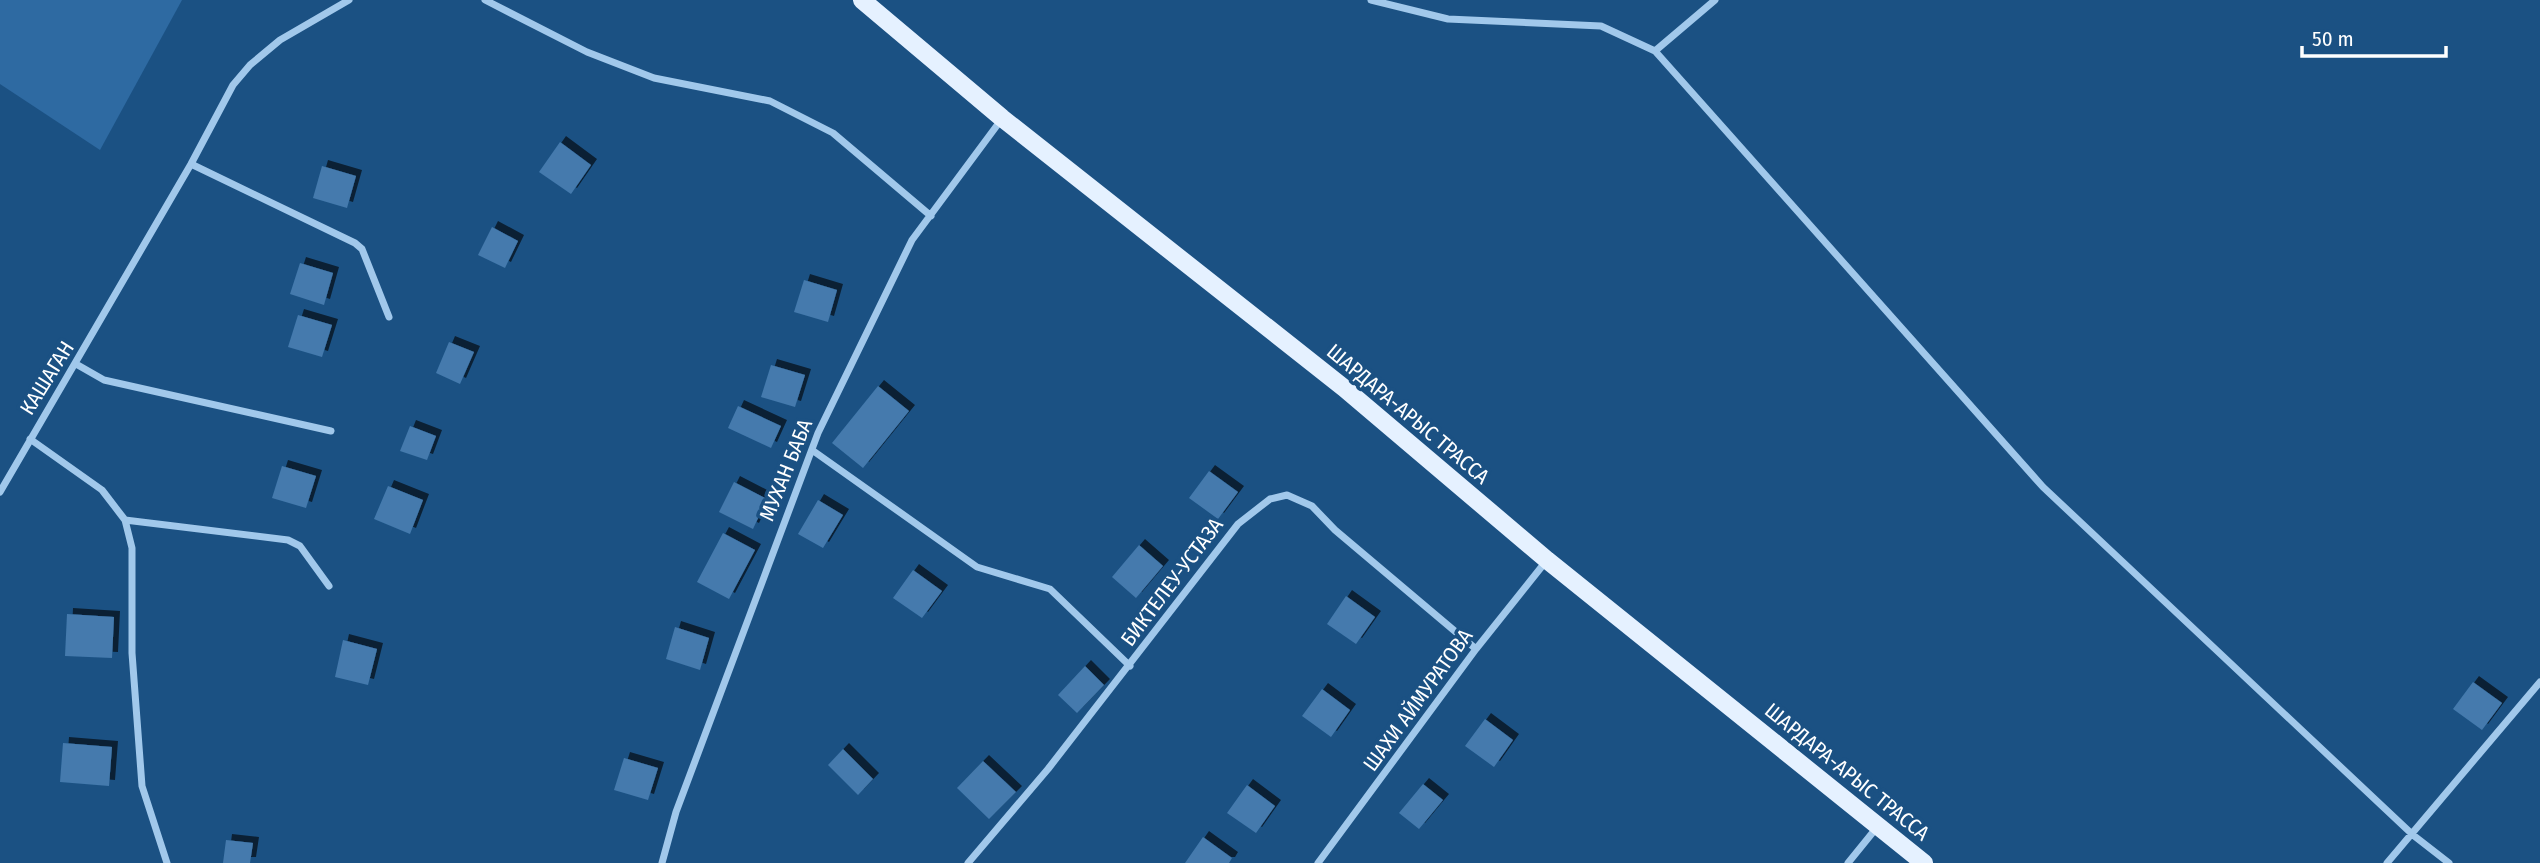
<svg xmlns="http://www.w3.org/2000/svg" width="2540" height="863" font-family="'Fira Sans Condensed',sans-serif">
<defs>
<filter id="shadow"><feDropShadow dx="6" dy="-6" stdDeviation="0" flood-color="#0009"/></filter>
</defs>
<rect width="100%" height="100%" fill="#1b5183"/>
<path fill="#2e6aa2" d="M0,0h182l-82,150 -100,-66z"/>
<path fill="#447aad" filter="url(#shadow)" d="M560,142l31,23 -20,29 -32,-22z
M322,166l34,10 -9,32 -34,-10z
M492,227l26,14 -13,27 -27,-13z
M300,263l33,10 -9,32 -34,-11z
M804,280l33,10 -9,32 -34,-10z
M298,315l34,10 -10,32 -34,-10z
M449,342l25,10 -14,32 -24,-11z
M771,365l34,10 -10,32 -34,-10z
M878,386l31,25 -46,57 -31,-25z
M738,406l43,20 -10,22 -43,-20z
M410,426l26,10 -9,24 -27,-9z
M282,466l34,10 -10,32 -34,-10z
M1209,471l29,21 -20,27 -29,-21z
M734,482l33,17 -14,30 -34,-17z
M388,486l35,14 -13,34 -36,-15z
M818,500l25,15 -20,33 -25,-14z
M723,533l32,17 -26,49 -32,-17z
M1139,545l24,21 -27,32 -24,-21z
M913,570l29,21 -20,27 -29,-20z
M1346,596l29,21 -19,27 -29,-20z
M67,614l47,3 -2,41 -47,-2z
M675,627l34,11 -9,32 -34,-11z
M343,640l34,9 -9,36 -33,-8z
M1085,666l19,19 -27,28 -19,-18z
M2473,682l29,21 -20,27 -29,-21z
M1322,689l28,21 -19,27 -29,-21z
M1485,719l28,21 -19,27 -29,-21z
M63,743l49,4 -3,39 -49,-4z
M843,749l30,30 -15,16 -30,-30z
M624,758l34,10 -10,32 -34,-10z
M983,761l33,31 -27,27 -32,-31z
M1423,784l20,16 -24,29 -20,-16z
M1247,785l28,21 -19,27 -29,-20z
M1203,837l29,21 -3,5h-44z
M226,840l27,3 -3,20h-27z"/>
<g fill="none" stroke-linecap="round" stroke-linejoin="round">
<path stroke="#a1c8eb" stroke-width="7" d="M485,0l102,52 67,26 116,23 63,32 98,83
M1371,0l77,19 153,7 54,25 388,436 370,348 36,28
M1655,51l60,-51
M191,164l164,79 7,6 27,68
M76,364l28,16 227,51
M30,439l72,51 23,30 7,28v105l10,133 25,77
M812,450l165,117 73,22 80,77
M0,492l191,-328 42,-79 17,-20 30,-25 69,-40
M125,520l163,20 12,6 29,40
M662,863l14,-51 142,-379 94,-193 89,-120
M968,863l80,-94 190,-245 32,-25 17,-4 25,11 23,24 141,119
M1318,863l158,-214 71,-89
M1848,863l30,-37
M2387,863l153,-181"/>
<path stroke="#e5f1ff" stroke-width="18" d="M862,0l140,118 342,270 203,172 377,303"/>
</g>
<g text-anchor="middle" stroke-width="7" stroke-linejoin="round" paint-order="stroke">
<g font-size="21" fill="#fff" stroke="#1b5183">
<text transform="translate(47 378) rotate(-58)" y="7">КАШАГАН</text>
<text transform="translate(1408 414) rotate(40)" y="7">ШАРДАРА-АРЫС ТРАССА</text>
<text transform="translate(786 470) rotate(-68)" y="7">МУХАН БАБА</text>
<text transform="translate(1172 582) rotate(-53)" y="7">БИКТЕЛЕУ-УСТАЗА</text>
<text transform="translate(1418 700) rotate(-54)" y="7">ШАХИ АЙМУРАТОВА</text>
<text transform="translate(1847 772) rotate(39)" y="7">ШАРДАРА-АРЫС ТРАССА</text>
</g>
</g>
<path d="M2302 46v10h144v-10" fill="none" stroke="#ffffff" stroke-width="3.5"/>
<text x="2312" y="46" font-size="21" fill="#ffffff" stroke="#1b5183" stroke-width="5" paint-order="stroke">50 m</text>
</svg>
